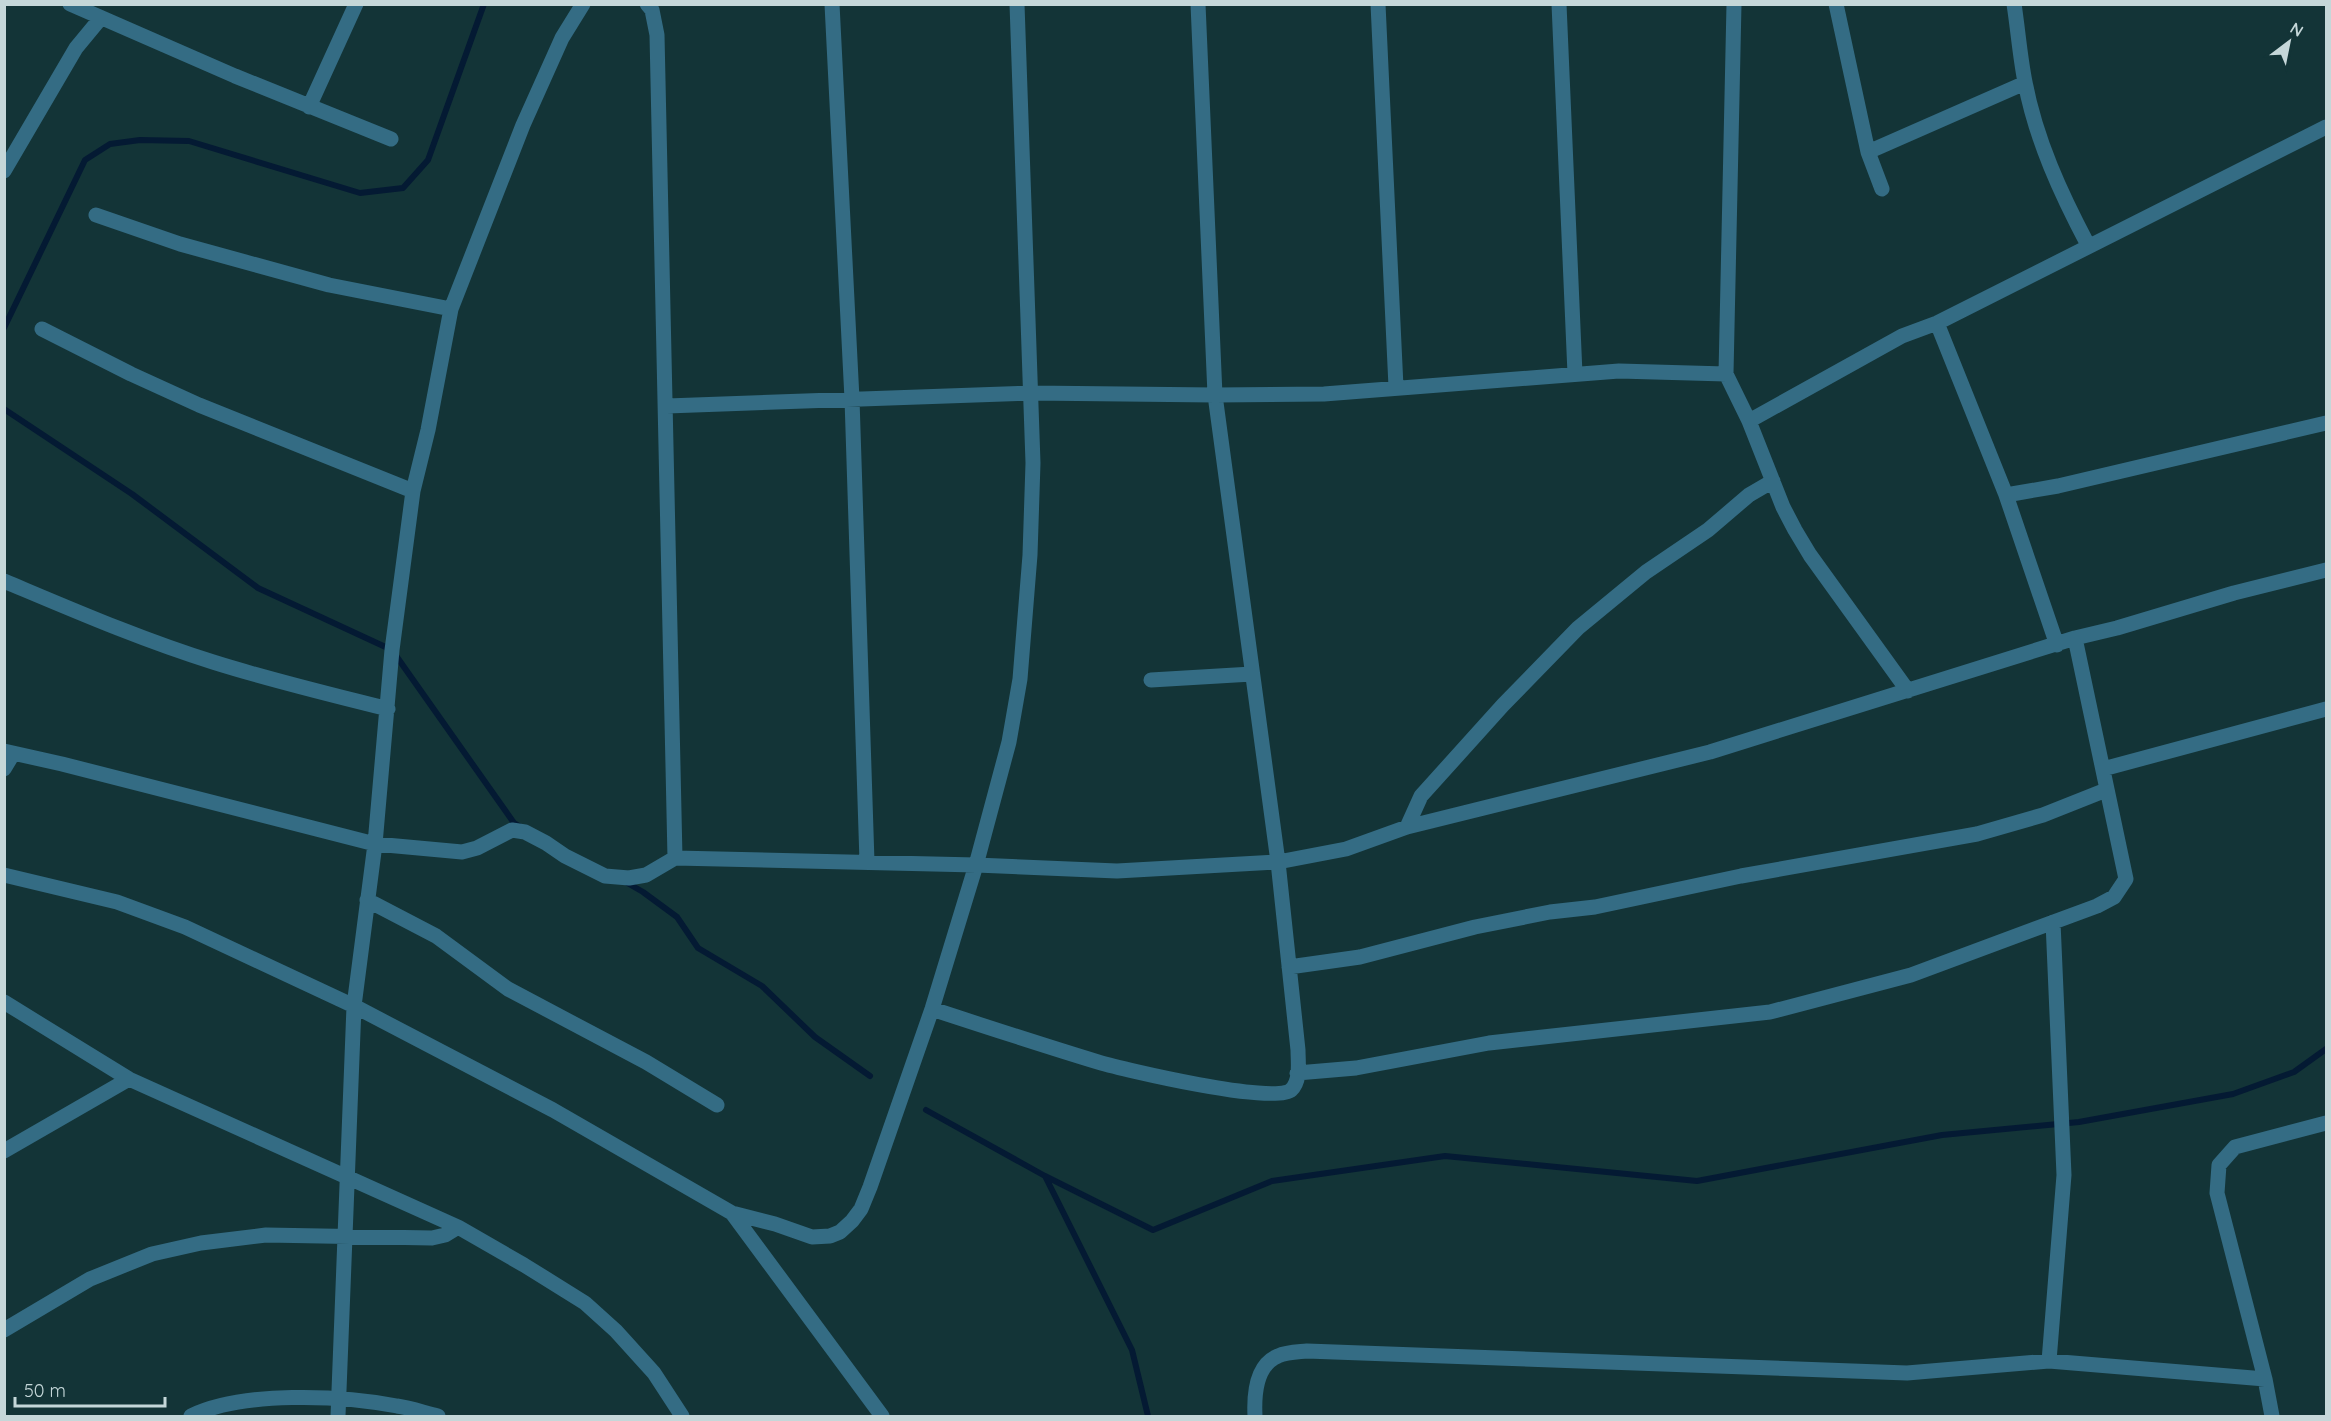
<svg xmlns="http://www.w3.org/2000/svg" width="2331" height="1421" font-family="Quicksand,sans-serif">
<rect width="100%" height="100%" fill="#133437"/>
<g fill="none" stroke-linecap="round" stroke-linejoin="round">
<path stroke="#041a33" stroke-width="6" d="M4,328l81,-168 25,-16 30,-4 49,1 171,52 43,-5 25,-28 56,-156
M4,409l128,85 126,94 134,62 122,173 5,3
M624,881l19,11 34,25 21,31 64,38 53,51 55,39
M926,1110l119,66 87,174 16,66
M1045,1176l108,54 119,-49 173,-25 252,25 245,-46 137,-13 154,-28 61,-22 32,-23"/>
<path stroke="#346c84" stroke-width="15" d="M70,4l165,72 156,63
M647,4l5,6 5,25 18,823
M832,4l20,395 15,463
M1378,4l18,383
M1559,4l16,370
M1734,4l-8,370 23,47 34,86 12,23 15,25 98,136
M1836,4l32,148 14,37
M2014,4c4,26 6,53 11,78 11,58 36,112 63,163
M309,107l47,-103
M1868,152l157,-69
M4,171l72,-123 24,-29
M96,215l84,29 149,41 122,24
M1937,323l69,172 51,150
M42,329l89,45 68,31 214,86
M667,406l364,-13 184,2 109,-1 295,-23 107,3
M1749,421l153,-85 35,-13 389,-196
M2006,495l52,-9 268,-63
M4,581c69,29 138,59 209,81 57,18 116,32 175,47
M1151,680l101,-6
M4,751l58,13 313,80 87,8 15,-4 35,-18 13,2 21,11 19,13 40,20 24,2 17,-3 29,-17 301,7 141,6 161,-9 68,-13 61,-22 303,-75 365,-114 42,-10 117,-35 92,-23
M4,769l9,-15
M2103,769l223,-60
M1407,827l14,-31 82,-91 75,-77 68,-56 62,-42 41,-35 24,-14
M4,875l113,27 68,25 169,79 199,104 179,103 43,11 37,13 18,-1 10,-4 12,-11 9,-12 9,-22 62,-178 44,-144 33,-123 11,-63 10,-124 3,-92 -16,-459
M367,900l69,36 72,53 138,73 71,43
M1289,967l71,-10 115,-30 75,-15 45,-5 146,-31 236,-42 66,-19 63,-25
M4,1002l125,77 329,148 66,38 61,38 31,28 38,42 28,43
M932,1009c55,18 110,36 166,53 27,8 177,43 193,28 10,-9 7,-28 7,-40l-20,-188 -63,-467 -17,-391
M1297,1073l59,-5 133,-25 281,-31 141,-37 186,-69 17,-9 12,-18 -51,-241
M4,1151l125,-72
M732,1213l150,203
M4,1330l86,-51 62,-25 49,-11 65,-8 166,3 13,-3 13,-8
M2049,1361l15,-186 -11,-253
M191,1416c51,-25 150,-21 206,-10 14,2 28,7 41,10
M338,1416l16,-410 21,-162 17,-194 21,-159 15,-61 23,-121 72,-184 39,-87 21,-34
M1255,1416c-1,-20 1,-51 23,-60 9,-4 20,-4 29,-5l600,22 142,-12 216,18
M2272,1416l-7,-37 -48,-186 2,-28 16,-18 91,-24"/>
</g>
<rect width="2331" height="1421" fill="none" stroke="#c5d7d9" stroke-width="12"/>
<g transform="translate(2289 42) rotate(32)" stroke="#133437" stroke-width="4.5" paint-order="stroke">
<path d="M0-4.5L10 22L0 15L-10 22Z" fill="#c5d7d9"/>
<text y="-9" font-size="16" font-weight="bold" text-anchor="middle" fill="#c5d7d9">N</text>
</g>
<path d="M15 1397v9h150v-9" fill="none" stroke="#c5d7d9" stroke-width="3"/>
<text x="24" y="1397" font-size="18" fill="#c5d7d9" stroke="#133437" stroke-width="4.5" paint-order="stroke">50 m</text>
</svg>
